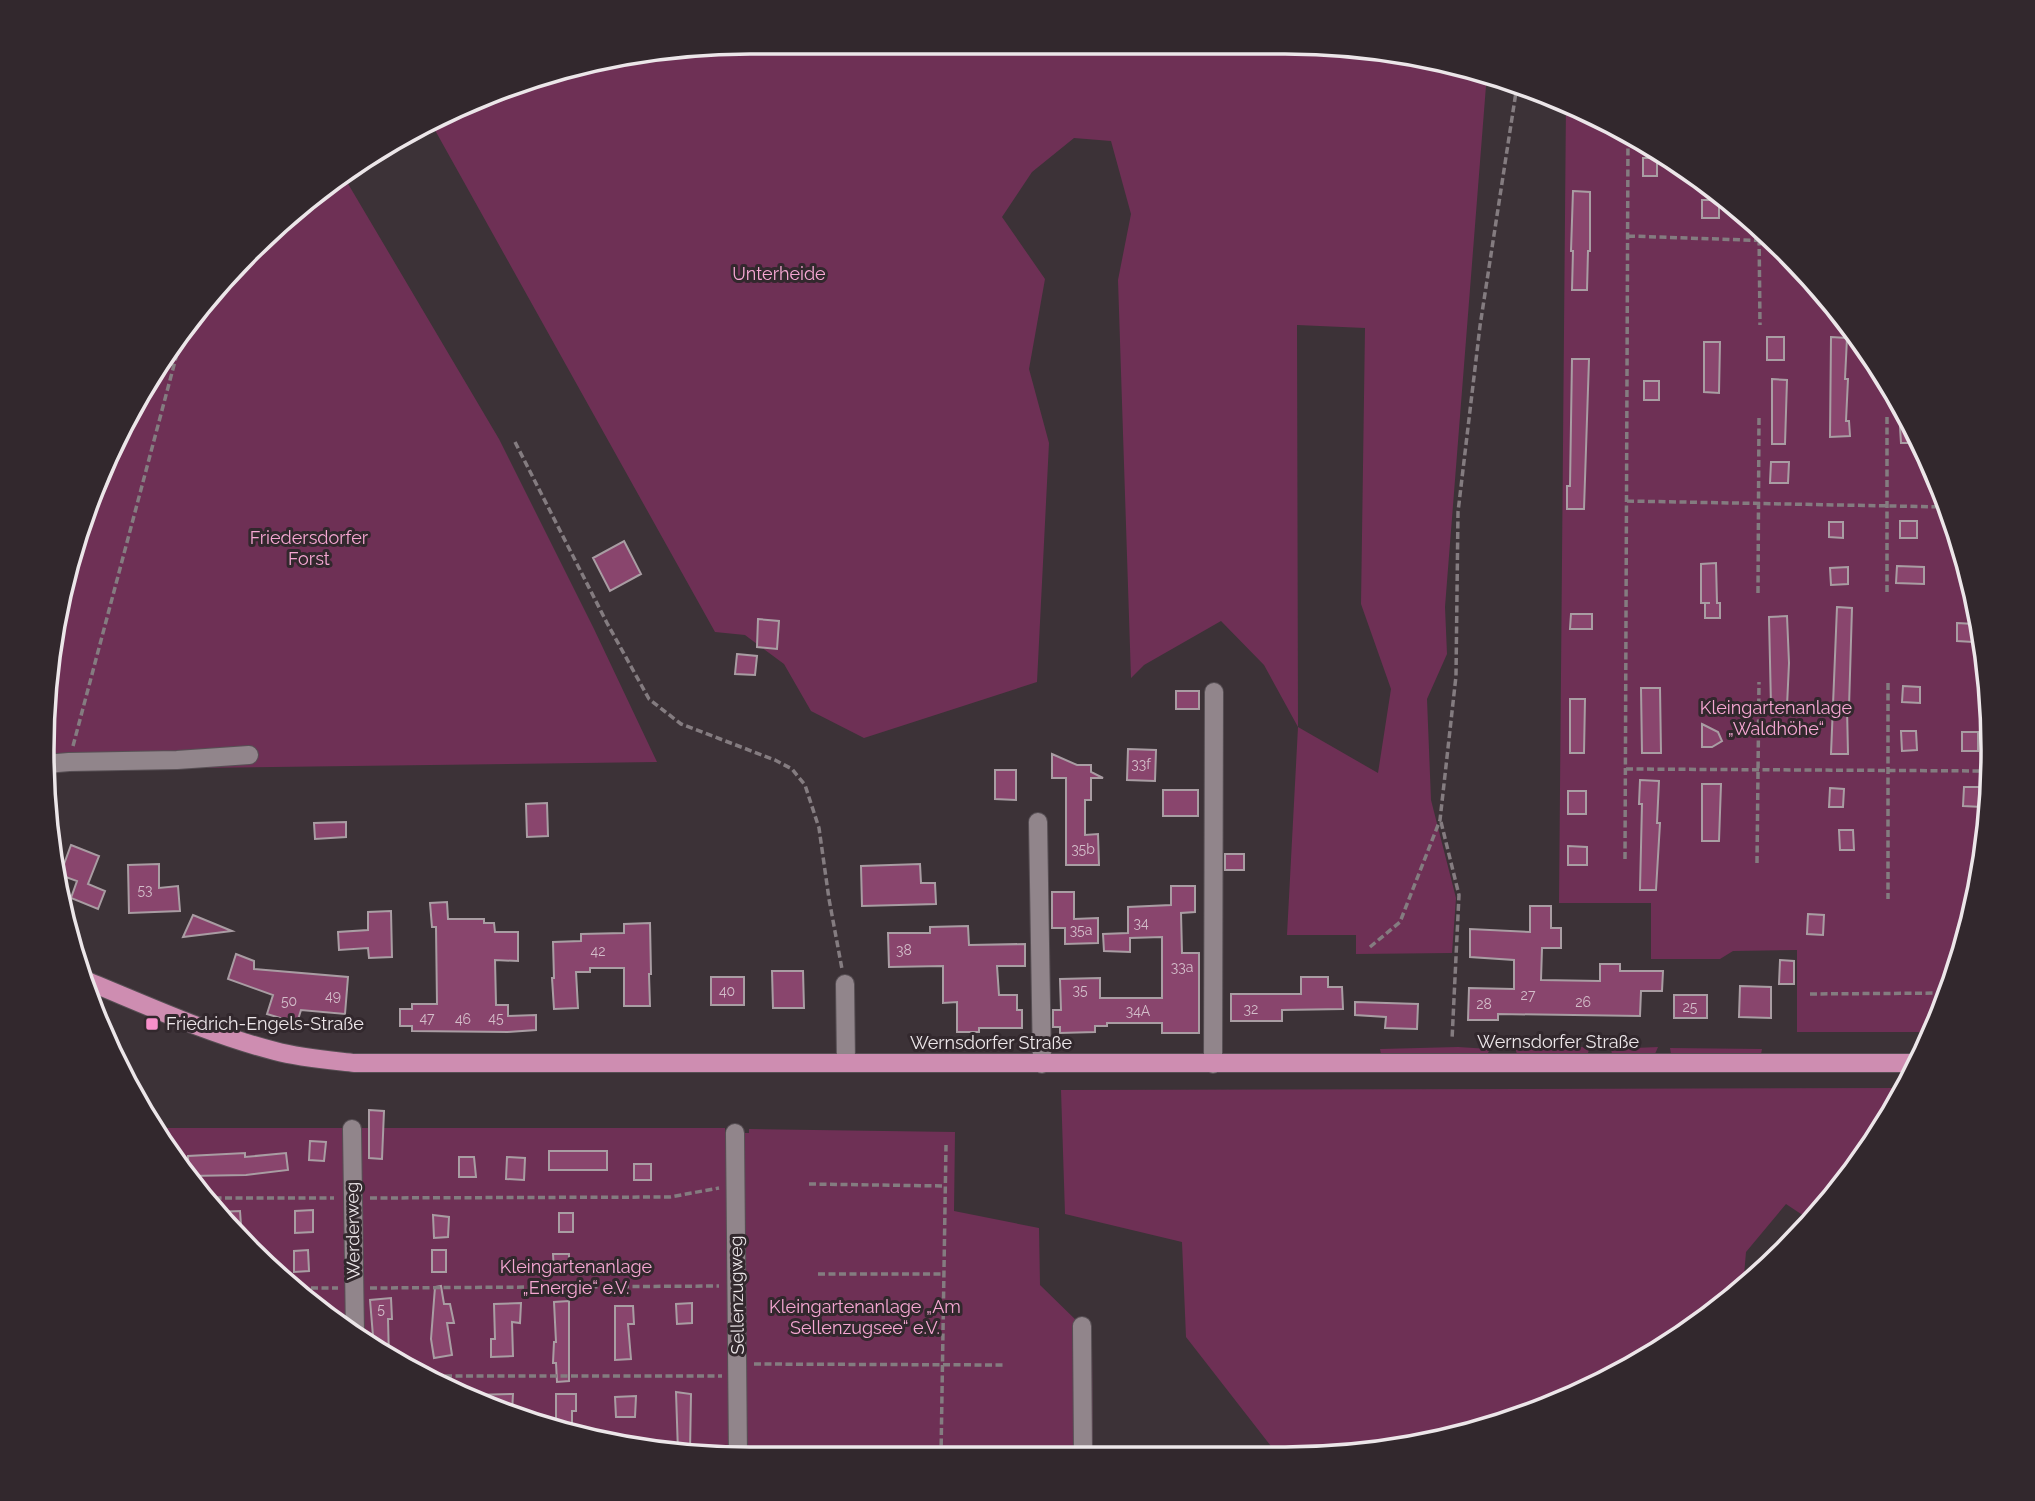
<svg xmlns="http://www.w3.org/2000/svg" width="2035" height="1501" font-family="Raleway,sans-serif">
<rect width="100%" height="100%" fill="#3c3237"/>
<path fill="#6e3055" fill-rule="evenodd" d="M751,42l579,1 137,23 20,7 -42,534 2,47 -20,45 4,101 25,98 -4,55 -96,1v-19h-69l11,-208 -34,-62 -43,-44 -77,44 -13,13 -13,-398 13,-66 -20,-73 -37,-3 -42,34 -30,45 43,62 -16,90 20,74 -12,239 -173,56 -53,-27 -27,-47 -39,-29 -30,-3 -284,-509 136,-57zM1297,325l68,3 -4,276 30,85 -13,84 -80,-46z
M1566,101l112,61 107,87 62,71 73,118 49,130 23,137 -5,138 -32,136 -24,53h-134v-82l-64,1 -13,8h-69v-56h-92z
M344,177l155,262 95,190 63,133 -612,8 11,-157 59,-176 47,-80 87,-107z
M1458,1047l32,2 -2,4 -107,1 -1,-5z
M1590,1047l-2,6 -71,1 -2,-6z
M1658,1047l-3,7h-43l-1,-5z
M1670,1048l92,1 -1,5h-90z
M1906,1088l-8,17 -81,113 -4,4 -27,-18 -40,48 -3,35 -28,26 -160,92 -178,48 -100,1 -91,-117 -4,-95 -117,-28 -4,-124z
M155,1128h570v5h24v-4l206,3 -1,79 85,17 1,57 42,41 10,18 1,111 -389,2 -137,-22 -170,-71 -113,-81 -96,-102z"/>
<g fill="none" stroke-linecap="round" stroke-linejoin="round">
<path stroke="#724563" stroke-width="5" d="M1772,1260v-11"/>
</g>
<path fill="#89456d" stroke="#a99da3" stroke-width="2" d="M1643,158h14v18h-14z
M1573,191l17,1v59h-2l-1,39h-15l1,-39h-2z
M1702,200h17v18h-17z
M1767,337h17v23h-17z
M1831,337l16,1 -2,41h3l-2,42h3l1,15 -20,1z
M1704,342h16l-1,51 -15,-1z
M1572,359h17l-5,150h-17v-23h3z
M1772,379l15,1 -2,64h-13z
M1644,381h15v19h-15z
M1913,426l9,17h-21l-1,-16z
M1771,462h18l-1,21h-18z
M1900,521h17v17h-17z
M1829,522h14v16l-14,-1z
M624,541l17,33 -31,17 -17,-33z
M1716,563l1,40h3v15h-15v-15h5h-9v-39z
M1897,566l27,1v17l-28,-1z
M1848,567v17l-17,1 -1,-17z
M1837,607l15,1 -3,99h-2l1,47h-17z
M1571,614h21v15h-22z
M1787,616l2,47 -2,43h-16l-2,-89z
M758,619l21,2 -2,28 -20,-2z
M1957,623l17,1 -1,18 -16,-1z
M737,654l20,2 -2,19 -20,-1z
M1903,686l17,1v16l-18,-1z
M1641,688h19l1,65h-19z
M1176,691h23v18h-23z
M1570,699h15l-1,54h-14z
M1702,724l16,8 4,9 -10,6h-10z
M1901,731h15l1,19 -15,1z
M1962,732h16v19h-16z
M1128,749l28,1 -1,31 -28,-1z
M1052,754l25,11h14v7l12,6h-12v22h-6v35l13,-1 1,31h-33v-87h-14z
M995,770h21v30l-21,-1z
M1640,780l19,1 -2,42h3l-4,67h-16l2,-86h-3z
M1702,784h19l-2,57h-17z
M1964,787h18v20l-19,-1z
M1830,788l14,1 -1,18h-14z
M1163,790h35v26h-35z
M1568,791h18v23h-18z
M547,803l1,33 -21,1 -1,-33z
M346,822v15l-31,2 -1,-16z
M1839,830h14l1,20h-14z
M71,845l28,11 -11,28 17,7 -7,18 -27,-11 6,-17 -17,-6z
M1568,846l19,1v18h-19z
M1225,854h19v16h-19z
M159,864v24l19,-2 2,25 -51,2 -1,-48z
M920,864l1,19h14l1,21 -74,2 -1,-40z
M1171,886h24v26l-14,1 1,40h17v80h-37v-10h-55v3h-12v6l-35,1v-6h-7v-17h8l-1,-31 40,-1v20h62v-61l-32,1v14l-26,-1 -1,-17 25,-1v-26l43,-2z
M1052,892h22v27l24,-1v25l-33,1v-16h-13z
M447,902l1,17h36v4h10l1,9h23v29l-23,-1 1,45h12v11l28,-1v15l-28,2 -96,-1v-5h-12v-17h12v-5h25l-1,-77h-4l-2,-24z
M1530,906h21v22h10v20h-19l-1,32 59,1v-17h20v7h43l-1,20h-21l-1,25 -142,-2v6h-30l1,-32 45,1v-29l-44,-3v-28l60,3z
M391,911l1,46 -23,1 -1,-10 -29,2 -1,-18 30,-2v-18z
M1808,914l16,1 -1,20 -16,-1z
M193,915l39,16 -49,6z
M650,923l1,51h-2l1,32h-26v-38h-34v4h-14l2,36 -24,1 -2,-31h2l-1,-36 28,-1v-7l43,-1v-9z
M968,926l1,19 56,-1v22h-28l2,29h18v15h5v18h-43v4h-22v-30l-14,1v-37l-54,1 -1,-34h42v-6z
M236,954l18,7v8l94,8 -3,37 -44,-4 -4,13 -30,-9 6,-19 -45,-16z
M1780,960l14,1v23h-15z
M772,971h31l1,37h-31z
M711,977h33v28h-33z
M1301,977h27v10h14l1,22 -61,1v11h-51v-27h70z
M1740,986l31,1v31l-32,-1z
M1674,995h33v23h-33z
M1355,1002l63,2 -1,25 -32,-1 1,-11 -31,-2z
M369,1110l15,1 -2,48 -13,-1z
M310,1141l16,1 -2,19 -15,-1z
M549,1151h58v19h-58z
M245,1153v4l41,-4 2,17 -42,5 -57,1 -1,-20z
M459,1157h15l2,20h-17z
M507,1157l18,1 -1,22 -18,-1z
M634,1164h17v16h-17z
M313,1210v22l-18,1v-22z
M240,1211l2,28 -25,-27z
M559,1213h14v19h-14z
M433,1215l16,2 -1,20 -14,1z
M308,1250l1,21 -15,1v-21z
M432,1250h14v22h-14z
M553,1254h16v17h-15z
M441,1286l3,18h6l4,19h-7l5,32 -18,3 -3,-19 4,-52z
M391,1298l1,21h-4l1,40 -15,-11 -4,-48z
M569,1301v80l-12,1 -1,-19h-3l1,-21h2l-2,-40z
M521,1303l-1,20 -8,-1 1,34 -22,1v-18h4l-1,-35z
M692,1303v20l-15,1 -1,-20z
M615,1306h18l1,18h-6l3,35 -16,1z
M676,1392l15,2 -1,58h-12z
M513,1394l-1,18 -41,-17z
M556,1394h20v17h-4v25l-16,-6z
M636,1396l-1,21h-19l-1,-20z"/>
<g fill="none" stroke-linecap="round" stroke-linejoin="round">
<defs>
<path id="minor" d="M46,764l23,-2 108,-2 72,-5
M1038,822l4,242
M845,984l1,79
M1213,1064l1,-372
M352,1129l3,205
M735,1133l3,324
M1082,1326l1,129"/>
<path id="major" d="M80,978c64,26 128,56 195,73 26,7 53,9 80,12h1562"/>
</defs>
<use href="#minor" stroke="#574f54" stroke-width="20"/>
<use href="#major" stroke="#574f54" stroke-width="20"/>
<path stroke="#847c80" stroke-width="3.5" stroke-dasharray="7 3.5" stroke-linecap="butt" d="M1759,228l1,97
M1628,236l147,5
M1887,417v177
M515,442l92,181 42,76 32,25 94,36 17,9 13,16 14,43 10,71 13,70
M1627,501l319,6
M1758,593l1,-177
M1888,683v216
M73,746l110,-415
M1626,769l363,2
M1441,822l18,73 -7,145
M1625,859l3,-724
M1757,863l2,-181
M1370,947l30,-25 40,-102 16,-144 2,-164 22,-186 36,-234 -2,-10
M1810,994l139,-1
M809,1184l136,2
M204,1198h130
M370,1198l300,-1 49,-9
M818,1274h126
M290,1288h48
M370,1288l349,-2
M754,1364l252,1
M424,1376h298
M816,1453l250,-1
M941,1456l5,-311"/>
<use href="#minor" stroke="#91858b" stroke-width="18"/>
<use href="#major" stroke="#ce8db1" stroke-width="18"/>
</g>
<rect fill="#f890cb" stroke="#32282d" stroke-width="2.5" x="145" y="1017" width="14" height="14" rx="3.5"/>
<g text-anchor="middle" stroke-width="6" stroke-linejoin="round" paint-order="stroke">
<g font-size="14" fill="#d3beca">
<text x="1141" y="769">33f</text>
<text x="1083" y="854">35b</text>
<text x="145" y="895">53</text>
<text x="1141" y="928">34</text>
<text x="1081" y="935">35a</text>
<text x="904" y="955">38</text>
<text x="598" y="956">42</text>
<text x="1182" y="972">33a</text>
<text x="1080" y="995">35</text>
<text x="727" y="996">40</text>
<text x="1528" y="1000">27</text>
<text x="333" y="1001">49</text>
<text x="289" y="1006">50</text>
<text x="1583" y="1007">26</text>
<text x="1484" y="1009">28</text>
<text x="1690" y="1012">25</text>
<text x="1251" y="1014">32</text>
<text x="1138" y="1016">34A</text>
<text x="427" y="1023">47</text>
<text x="496" y="1023">45</text>
<text x="463" y="1024">46</text>
<text x="381" y="1314">5</text>
</g>
<g font-size="18" fill="#f6a7d3" stroke="#32282d">
<text x="779" y="280">Unterheide</text>
<text x="309" y="544">Friedersdorfer<tspan x="309" dy="21">Forst</tspan></text>
<text x="1776" y="714">Kleingartenanlage<tspan x="1776" dy="21">„Waldhöhe“</tspan></text>
<text x="576" y="1273">Kleingartenanlage<tspan x="576" dy="21">„Energie“ e.V.</tspan></text>
<text x="865" y="1313">Kleingartenanlage „Am<tspan x="865" dy="21">Sellenzugsee“ e.V.</tspan></text>
</g>
<g font-size="18" fill="#ece6e9" stroke="#32282d" text-anchor="start">
<text x="166" y="1030">Friedrich-Engels-Straße</text>
</g>
<g font-size="18" fill="#ece6e9" stroke="#32282d">
<text x="1558" y="1048">Wernsdorfer Straße</text>
<text x="991" y="1049">Wernsdorfer Straße</text>
<text transform="translate(353 1231) rotate(-91)" y="6">Werderweg</text>
<text transform="translate(737 1295) rotate(-91)" y="6">Sellenzugweg</text>
</g>
</g>
<path d="M0 0H2035V1501H0ZM750 54H1285A696 696 0 0 1 1981 750V751A696 696 0 0 1 1285 1447H750A696 696 0 0 1 54 751V750A696 696 0 0 1 750 54Z" fill="#32282d" fill-rule="evenodd"/>
<path fill="none" stroke="#ece6e9" stroke-width="3.5" d="M750 54H1285A696 696 0 0 1 1981 750V751A696 696 0 0 1 1285 1447H750A696 696 0 0 1 54 751V750A696 696 0 0 1 750 54Z"/>
</svg>
